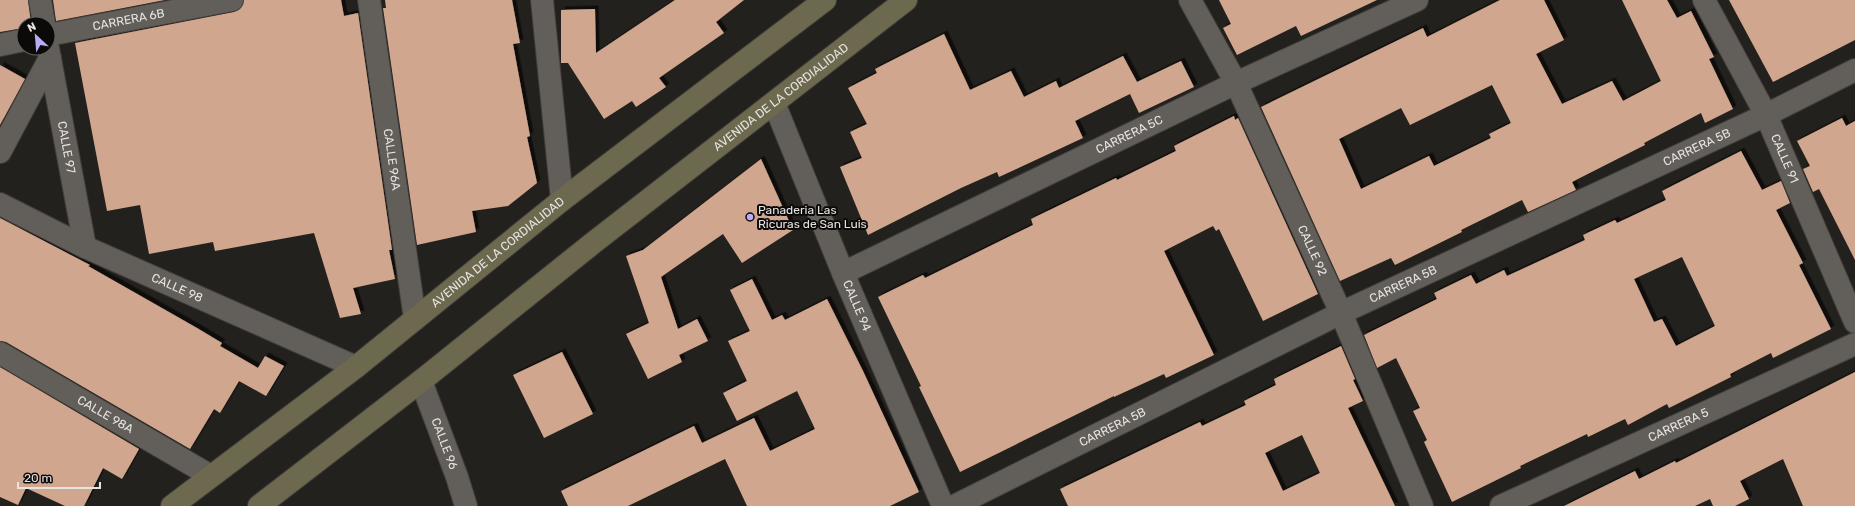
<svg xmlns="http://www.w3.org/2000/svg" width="1855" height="506" font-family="Rubik,sans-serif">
<defs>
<filter id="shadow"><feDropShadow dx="3.5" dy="-3.5" stdDeviation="0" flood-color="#0009"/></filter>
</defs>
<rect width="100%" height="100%" fill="#23211d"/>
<path fill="#d1a68f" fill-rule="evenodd" filter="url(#shadow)" d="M0,0h28l3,24h-7v4l-24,4z
M53,0h112l-109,21z
M244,0h97l3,16 14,-3 34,237h-3l6,29 -42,9 8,26 -21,4 -26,-85 -99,18 -2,-9 -64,12 -9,-49 -33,6 -32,-168 159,-31 6,-3z
M385,0h127l8,43 -7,1 17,92 -3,1 10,46 -29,23 -36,5 4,21 -59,13 -34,-237h3z
M675,0h69l-28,22 8,11 -65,45 7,9 -30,20 -4,-6 -28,18 -36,-56h-7v-53l34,-1 1,44z
M1219,0h158l-76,36 -5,-10 -59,29 -14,-27 8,-4z
M1500,0h44l20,40 -28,14 26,50 50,-23 11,20 38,-20 -39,-81h45l10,18 14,-7 23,46 -5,2 24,50 -28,14 -4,-10 -57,30 1,2 -73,37 4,8 -48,22 -6,-12 -61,30 1,2 -67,33 -4,-7 -51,23 -79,-174 162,-79 4,9zM1492,85l19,38 -22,11 2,4 -57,28 -5,-10 -68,33 -22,-50 62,-31 9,17z
M1729,0h126v40l-82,42z
M944,34l26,56 41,-19 13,26 32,-16 3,7 64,-32 14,26 44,-21 13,26 -55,26 -9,-19 -55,27 8,17 -84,39 -2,-5 -36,16 -93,47 -28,-68 22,-9 -12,-26 17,-8 -19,-36 29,-15 -2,-4z
M0,65l25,14 -25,46z
M1234,116l1,4 3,-2 80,176 -55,27 -44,-92 -3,2 -3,-5 -49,25 50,104 -48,23 -2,-4 -50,23v-1l-154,76 -41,-85 2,-1 -43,-89 45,-22 2,3 108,-53 -2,-6 85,-41 1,2 59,-29 -2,-5z
M1842,118l4,8 9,-5v139l-36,-71 -6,3 -10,-23 7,-3 -13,-25z
M1741,151l21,39 19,-9 9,22 -14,7 27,53 -4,2 32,64 -58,29 -2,-5 -41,21 1,3 -62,31 -2,-4 -39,21 -3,-6 -37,18 -1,-3 -67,32 1,2 -69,34 -28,-60 3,-2 -14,-29 7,-3 -24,-50 -19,10 -13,-33 73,-36 -3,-6 37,-18 5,9 28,-14 3,6 78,-36 -2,-5 32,-15 2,3 49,-23 -4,-9zM1682,257l33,69 -39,20 -14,-27 -8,3 -20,-43z
M761,159l32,71 -51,33 -19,-29 -62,43 17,52 19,-10 11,22 -29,14 3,7 -34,17 -22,-45 23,-11 -23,-67 17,-6z
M0,218l90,47 -2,1 109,62 25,15 -2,3 38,22 7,-12 19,10 -18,30 -27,-15 -19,32 -6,-4 -24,40 -184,-107 -6,-1z
M752,279l20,41 10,-5 3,5 42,-21 36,72 56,121 -29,14h-143l-22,-47 -97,47h-60l-7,-15 133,-65 8,17 52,-25 16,33 45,-22 -18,-38 -60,30 -14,-28 24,-12 -19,-40 22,-10 -20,-41z
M1341,346l14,33 -2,1 10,21 -15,7 47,98h-327l-8,-17 140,-67 2,4 44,-21 -2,-4 32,-16 -2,-6zM1302,435l18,38 -37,18 -18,-38z
M562,352l31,62 -49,24 -31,-63z
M0,367l139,82 -17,30 -19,-11 -19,38h-19l-39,-18 -8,17 -18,-8z
M1855,372v134h-52l-20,-47 -43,22 9,18 -14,7h-22l-3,-7 -15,7h-131l71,-35 4,8 36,-18 1,2z"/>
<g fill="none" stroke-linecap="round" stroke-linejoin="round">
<defs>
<g id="street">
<path d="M40,0l4,24"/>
<path id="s1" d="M369,0l46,319"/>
<path d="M542,0l20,200"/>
<path id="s2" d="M1190,0l46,83 105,230 81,193"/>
<path id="s3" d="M1704,0l62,115 89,207"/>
<path id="s4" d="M48,35l184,-35"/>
<path d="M0,45l24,-5"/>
<path id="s5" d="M48,48l37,199"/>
<path id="s6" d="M774,103l69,170 100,233"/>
<path d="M0,152l50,-94"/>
<path id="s7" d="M0,204l85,43 271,120"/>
<path id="s8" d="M843,273l393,-190 181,-83"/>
<path id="s9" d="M0,353l211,123"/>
<path id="s10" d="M421,381l36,96 9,29"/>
<path id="s11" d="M954,506l387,-193 425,-198 89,-45"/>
<path id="s12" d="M1501,506l354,-162"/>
</g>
<g id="secondary">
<path id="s13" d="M172,506l184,-139 206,-167 263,-200"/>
<path id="s14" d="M259,506l162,-125 172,-138 313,-243"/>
</g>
</defs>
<use href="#street" stroke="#413e3b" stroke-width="24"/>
<use href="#secondary" stroke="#413e3b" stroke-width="24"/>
<use href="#street" stroke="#625e59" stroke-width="22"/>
<use href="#secondary" stroke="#6d694f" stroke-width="22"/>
</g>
<circle fill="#bbaaf6" stroke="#0c0a09" stroke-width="1.5" cx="750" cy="217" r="4"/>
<g text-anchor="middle" stroke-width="4" stroke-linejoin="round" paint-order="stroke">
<g font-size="12" fill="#e6e4e1" stroke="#0c0a09">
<text dy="4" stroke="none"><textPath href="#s4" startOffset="82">CARRERA 6B</textPath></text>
<text dy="4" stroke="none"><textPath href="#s14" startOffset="663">AVENIDA DE LA CORDIALIDAD</textPath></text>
<text dy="4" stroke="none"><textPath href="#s8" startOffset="318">CARRERA 5C</textPath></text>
<text dy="4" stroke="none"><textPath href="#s11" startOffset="825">CARRERA 5B</textPath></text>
<text dy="4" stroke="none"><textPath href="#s5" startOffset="101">CALLE 97</textPath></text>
<text dy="4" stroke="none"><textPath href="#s1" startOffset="161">CALLE 96A</textPath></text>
<text dy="4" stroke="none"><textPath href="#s3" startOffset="178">CALLE 91</textPath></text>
<text dy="4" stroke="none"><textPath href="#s2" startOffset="279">CALLE 92</textPath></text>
<text dy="4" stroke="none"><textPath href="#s13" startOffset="413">AVENIDA DE LA CORDIALIDAD</textPath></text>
<text dy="4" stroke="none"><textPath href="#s11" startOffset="501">CARRERA 5B</textPath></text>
<text dy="4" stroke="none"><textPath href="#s7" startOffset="196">CALLE 98</textPath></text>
<text dy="4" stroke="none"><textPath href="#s6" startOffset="219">CALLE 94</textPath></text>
<text dy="4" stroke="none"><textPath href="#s9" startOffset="122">CALLE 98A</textPath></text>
<text dy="4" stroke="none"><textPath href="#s12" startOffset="195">CARRERA 5</textPath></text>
<text dy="4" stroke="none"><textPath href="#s11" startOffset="177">CARRERA 5B</textPath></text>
<text dy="4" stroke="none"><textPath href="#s10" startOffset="67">CALLE 96</textPath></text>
</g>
<g font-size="12" fill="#e6e4e1" stroke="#0c0a09" text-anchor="start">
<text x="758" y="214">Panaderia Las<tspan x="758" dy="14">Ricuras de San Luis</tspan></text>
</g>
</g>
<g transform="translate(36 36) rotate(334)"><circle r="19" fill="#0c0a09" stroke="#63615f"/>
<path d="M0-3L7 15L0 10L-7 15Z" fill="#bbaaf6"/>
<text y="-6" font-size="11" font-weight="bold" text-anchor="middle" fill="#e6e4e1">N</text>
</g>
<path d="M18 482v6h82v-6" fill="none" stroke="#e6e4e1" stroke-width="2"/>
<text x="24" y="482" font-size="12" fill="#e6e4e1" stroke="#0c0a09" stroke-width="3" paint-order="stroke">20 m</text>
</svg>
